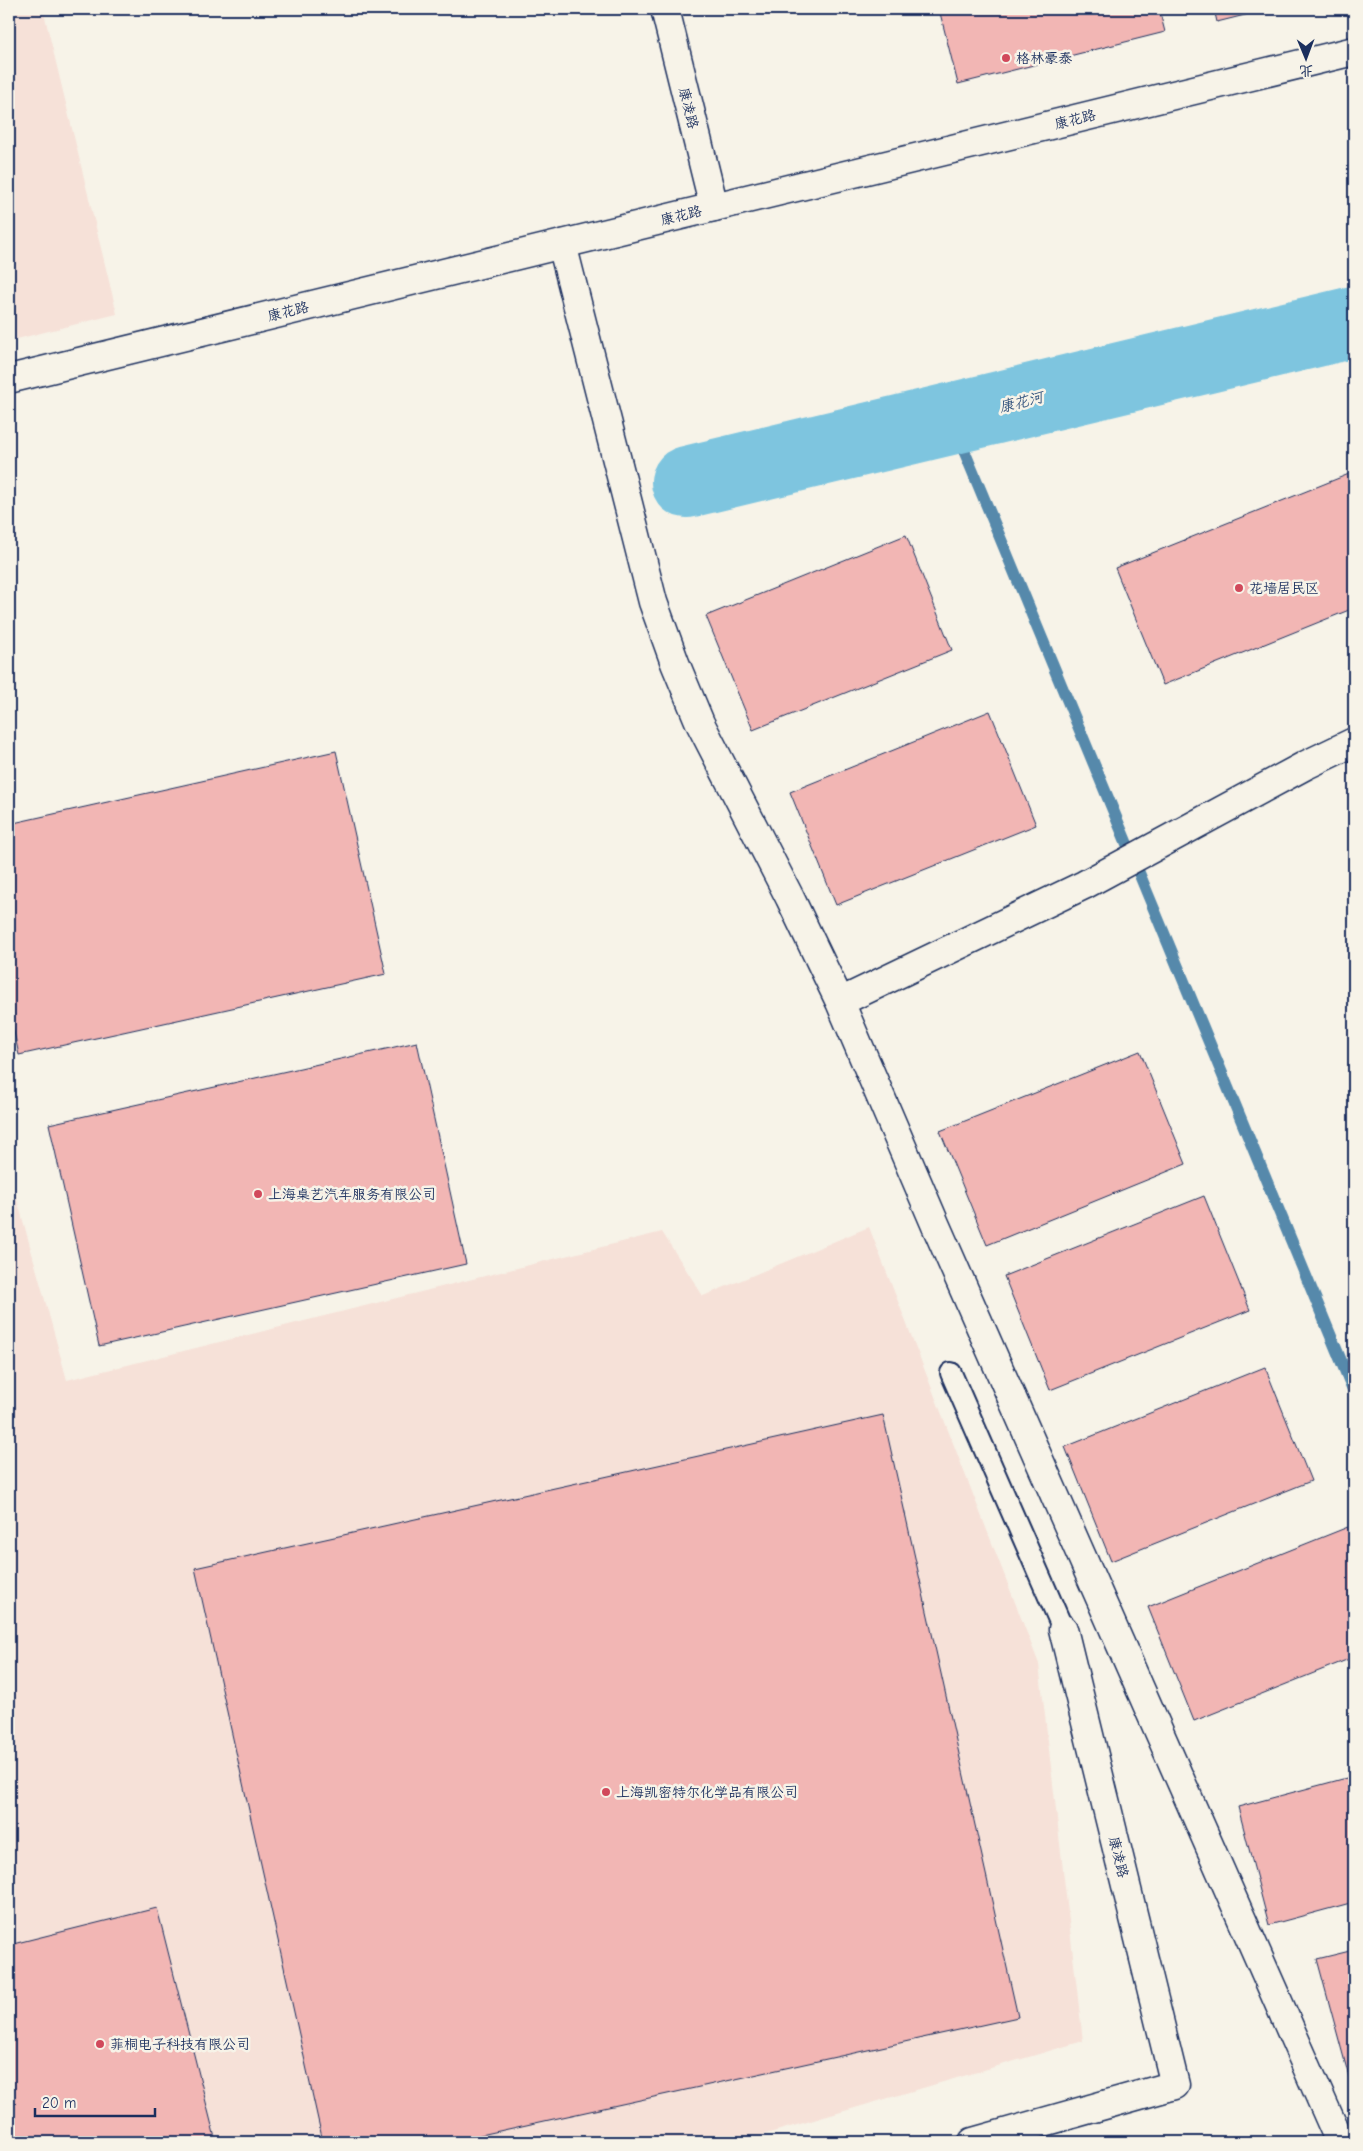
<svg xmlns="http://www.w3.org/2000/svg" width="1363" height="2151" font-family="'Comic Neue','LXGW WenKai TC',sans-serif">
<rect width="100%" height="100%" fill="#f7f3e8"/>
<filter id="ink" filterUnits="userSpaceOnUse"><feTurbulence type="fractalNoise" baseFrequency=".02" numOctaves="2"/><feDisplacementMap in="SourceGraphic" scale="10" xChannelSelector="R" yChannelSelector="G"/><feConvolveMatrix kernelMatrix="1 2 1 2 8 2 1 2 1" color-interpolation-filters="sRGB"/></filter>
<g filter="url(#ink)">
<path fill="#f6e1d8" d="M9,9h34l74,305 -108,27z
M9,1170l58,210 595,-148 41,64 166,-69 170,437 44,377 -344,101h-730z"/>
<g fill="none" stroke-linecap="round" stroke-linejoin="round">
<path stroke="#5689ab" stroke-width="12" d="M951,419l403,973"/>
<path stroke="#7ec5df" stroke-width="72" d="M687,482l667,-160"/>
</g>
<path fill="#f2b6b4" stroke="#1b2f5e" d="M939,9h220l6,23 -207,52z
M1214,9h55l-52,13z
M1354,472v136l-191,77 -48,-117z
M906,535l46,115 -199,80 -47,-114z
M990,711l46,114 -200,80 -46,-113z
M336,751l50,223 -367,81 -10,-46v-185z
M417,1042l49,222 -367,82 -50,-222z
M1140,1051l46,113 -199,81 -47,-114z
M1204,1196l46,114 -200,80 -46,-114z
M1265,1367l46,114 -200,80 -46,-114z
M883,1415l135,602 -569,125h-126l-128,-574z
M1348,1527l6,15v115l-160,64 -46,-114z
M1354,1776v126l-85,23 -31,-118z
M157,1908l59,234h-207v-197z
M1354,1950v125l-5,2 -32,-118z"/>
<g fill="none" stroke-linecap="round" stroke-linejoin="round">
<defs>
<path id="lane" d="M951,1373l112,256"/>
<path id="street" d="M665,9l49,198
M562,244l91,358 22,61 25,60 90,175 50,104 96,224 404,916
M840,1002l244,-117 222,-120 48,-23
M973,2142l202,-57 -112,-456"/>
<path id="secondary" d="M9,379l1345,-328"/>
</defs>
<use href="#lane" stroke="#1b2f5e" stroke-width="24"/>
<use href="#street" stroke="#1b2f5e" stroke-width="31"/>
<use href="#secondary" stroke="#1b2f5e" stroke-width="31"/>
<use href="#lane" stroke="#f7f3e8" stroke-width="20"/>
<use href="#street" stroke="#f7f3e8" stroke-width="28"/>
<use href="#secondary" stroke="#f7f3e8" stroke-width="28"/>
</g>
</g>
<g fill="#d1495b" stroke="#f7f3e8" stroke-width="2">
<circle cx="1006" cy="58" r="5"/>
<circle cx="1239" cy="588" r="5"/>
<circle cx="258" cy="1194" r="5"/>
<circle cx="606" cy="1792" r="5"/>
<circle cx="100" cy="2044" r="5"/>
</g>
<g text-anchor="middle" stroke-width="5" stroke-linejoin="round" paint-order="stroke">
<g font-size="14" fill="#1b2f5e" stroke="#f7f3e8" text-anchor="start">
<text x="1016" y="63">格林豪泰</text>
<text x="1249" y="593">花墙居民区</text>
<text x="268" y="1199">上海桌艺汽车服务有限公司</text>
<text x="616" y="1797">上海凯密特尔化学品有限公司</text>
<text x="110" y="2049">菲桐电子科技有限公司</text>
</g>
<g font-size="14" fill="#1b2f5e" stroke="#f7f3e8">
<text transform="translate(689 108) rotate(76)" y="5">康凌路</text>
<text transform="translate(1075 119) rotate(-14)" y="5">康花路</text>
<text transform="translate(681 215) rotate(-14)" y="5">康花路</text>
<text transform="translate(288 311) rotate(-14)" y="5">康花路</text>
<text transform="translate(1119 1857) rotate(76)" y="5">康凌路</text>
</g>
<g font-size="15" font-style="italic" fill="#34547e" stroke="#f7f3e8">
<text transform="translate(1021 402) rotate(-14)" y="5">康花河</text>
</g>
</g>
<rect width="1363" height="2151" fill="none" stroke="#f7f3e8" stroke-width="30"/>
<rect x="15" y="15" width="1333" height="2121" fill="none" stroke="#1b2f5e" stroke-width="2" filter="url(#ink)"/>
<g transform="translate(1306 58) rotate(179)" stroke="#f7f3e8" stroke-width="4" paint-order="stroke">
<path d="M0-4L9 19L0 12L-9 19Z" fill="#1b2f5e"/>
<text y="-8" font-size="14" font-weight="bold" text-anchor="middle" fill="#1b2f5e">北</text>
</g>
<path d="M35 2108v8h120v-8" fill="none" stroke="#1b2f5e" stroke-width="2.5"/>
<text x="42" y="2108" font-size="15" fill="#1b2f5e" stroke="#f7f3e8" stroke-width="4" paint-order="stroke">20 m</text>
</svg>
